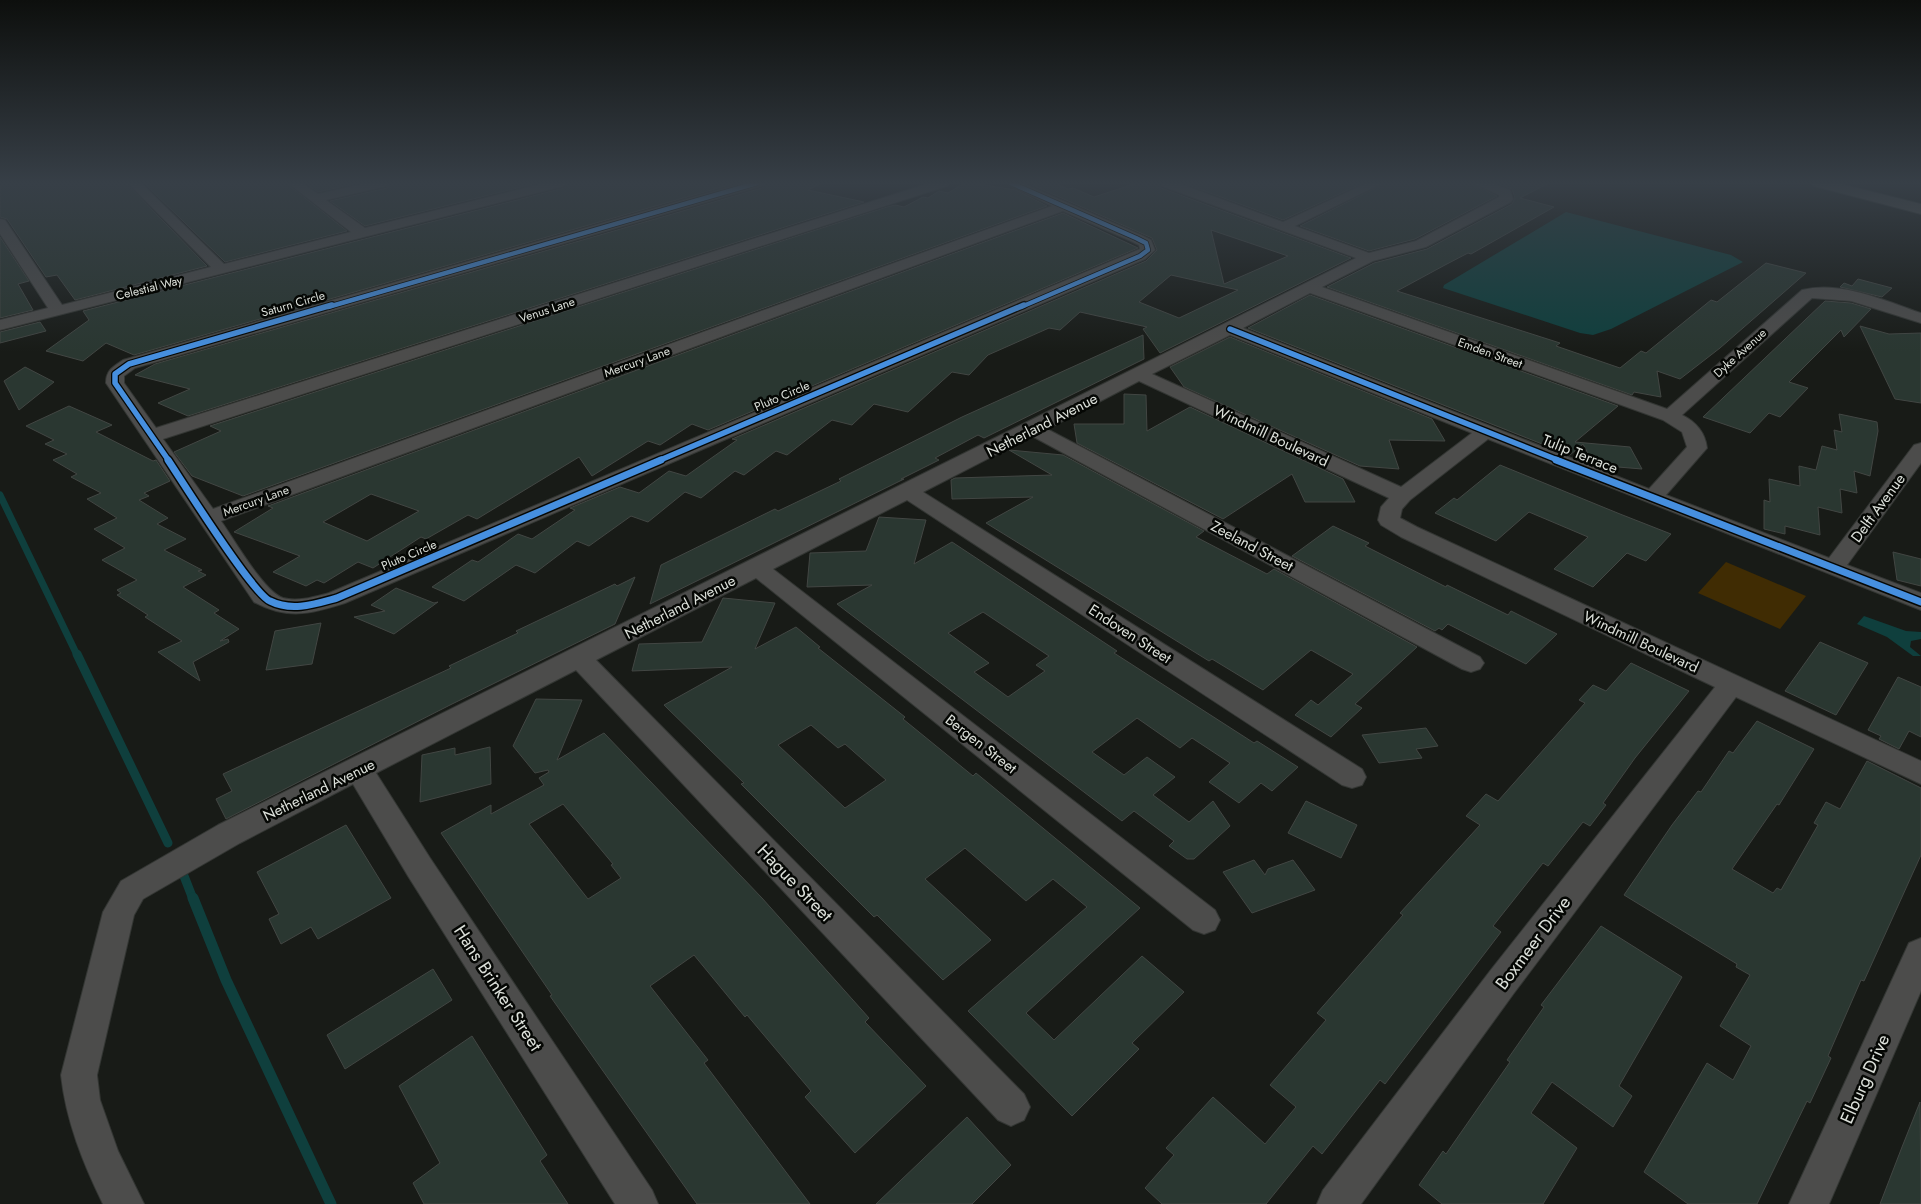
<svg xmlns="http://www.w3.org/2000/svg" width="1921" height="1204" font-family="Jost,sans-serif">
<rect width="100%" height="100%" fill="#181b17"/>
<path fill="#402c03" d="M1726,562l80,34 -26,33 -82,-36z"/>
<path fill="#0f3f3d" d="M1566,212l165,43 12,7 -132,67 -18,6 -13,-2 -137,-45 1,-3z
M1864,616l42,15 15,1v7l-10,2 -1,6 11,9h-8l-26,-19 -30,-13z"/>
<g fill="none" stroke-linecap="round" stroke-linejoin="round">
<path stroke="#0f3f3d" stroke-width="7" d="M0,495l77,160"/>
<path stroke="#0f3f3d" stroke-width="9" d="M77,654l91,189
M184,876l9,23"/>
<path stroke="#0f3f3d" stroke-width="11" d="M193,898l33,82 105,224"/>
</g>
<path fill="#2a3731" stroke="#424643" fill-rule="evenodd" d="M0,183h126l81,83 -132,34 -18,-25 -11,2 -39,-58 -7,-2z
M144,183h142l61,48 -122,31z
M305,183h53l-40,9z
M391,183h146l-172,43 -35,-25 57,-13z
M568,183h168l-602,172 -28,-12 -23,18 -37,-10 43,-31 -6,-9 481,-123z
M765,183h57l-14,7 56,12 -676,214 -30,-13 32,-14 -55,-14 20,-11 607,-176z
M971,183l45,7 31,16 -804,290 -51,-20 -18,-24 47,-21 -11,-5 677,-219 8,-2 9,2 19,-10 5,1 11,-7 9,2 15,-9z
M1041,183h13l14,6 5,-1 21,9 43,-14h21l3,5 190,70 -191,95 -17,-24 4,-2 -67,-15 -20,18 -11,-2 -61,27 -19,20 -17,-3 -44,40 -34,-8 -22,21 -20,-5 -45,35 -11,-4 -32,24 -9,-4 -34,27 -16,-6 -37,30 -17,-6 -42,30 -12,-5 -42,32 -19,-8 -52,36 -32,-14 40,-27 6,2 40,-28 14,5 43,-29 -5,-2 50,-21 19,6 30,-22 17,5 51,-36 -5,-1 414,-178 11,-11 -5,-12 -120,-53zM1211,230l77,26 -64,28zM1171,275l49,11 18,4 -59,28 -40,-16z
M1183,183h180l-80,37z
M1385,183h86l26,13 -82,43 -46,12 -69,-25z
M1496,183h53l-29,15 34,9 -83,47 -3,-1 -23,12 -48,26 163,52 -4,3 64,22 21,-17 5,2 65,-53 6,2 49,-39 40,10 -86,75 -40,31 -23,-8 4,26 -27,-5 -2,3 -305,-108 47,-24 53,-14 85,-45 3,-6 -3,-9z
M1063,213l75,35 -430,182 -16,-6 -32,21 -12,-4 -56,35 -13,-19 -102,62 -9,-4 -42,24 -5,-2 -48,31 -15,-6 -34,21 -7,-3 -11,6 -33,-14 27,-16 -66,-24 39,-24 -5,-2zM371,494l48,17 -52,30 -44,-19z
M0,237l29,44 -11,3 15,26 -33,8z
M1858,279l34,9 -10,9 -42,-10 4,-4 8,3z
M1310,295l308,111 -43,36 55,5 12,22 -48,-4 -11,-21 -13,11 -322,-127z
M1825,301l26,2 20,6 -27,28 -3,-7 -52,52 19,6 -28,29 -11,-4 -19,20 -47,-16z
M40,322l6,9 -46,12v-11z
M1860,326l29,8 32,-1v70l-26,-4z
M1143,335l1,24 -160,79 -6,-3 -43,23 4,2 -38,19h3l-254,125 11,-39 114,-56 3,2 63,-30 -2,-2 123,-62z
M1230,337l202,82 13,22 -56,-1 10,29 -39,-3 -176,-79 -14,-20z
M25,367l29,15 -35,28 -15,-29z
M1124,394l22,1 1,36 43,-24 153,72 12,23h-50l-13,-28 -69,45 -146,-76 -3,-19h50z
M69,406l43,19 -16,7 57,29 3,-1 14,21 -26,12 5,3 -10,4 29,18 -11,6 29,15 -22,11 38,20 -4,1 8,4 -23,12 36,23 -5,3 25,16 -19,12 8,-2 1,3 -36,20 7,19 -42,-29 24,-11 -37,-24 3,-2 -31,-20 4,-2 -4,-3 20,-10 -35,-20 23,-12 -31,-19 23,-11 -30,-19 14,-6 -30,-16 6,-3 -24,-14 14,-6 -22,-10 9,-4 -28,-14z
M1839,414l38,8 1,9 -8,45 -16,-5 3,22 -17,-4 2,24 -24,-6 2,28 -35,-9v8l-21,-5v-29l6,2 -1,-23 31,7 -1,-20 17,4 6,-24 15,4 -3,-20 8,2z
M1009,450l54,5 141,76 -8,6 71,37 7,-5 143,78 -62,57 7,4 -31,29 -36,-22 16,-15 7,5 35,-31 -42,-24 -48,40 -51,-31 -3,2 -223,-138 47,-26 -81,2 -1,-19 4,-2 97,-3z
M1500,465l120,49 51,20 -25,27 -19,-8 -34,34 -39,-18 34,-32 -59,-25 -33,29 -61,-28 19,-15 3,2z
M879,517l47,3 -12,44 38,-22 165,109 -3,2 140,90 3,-2 41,26 -26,24 -11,-8 -22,20 -30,-21 21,-19 -38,-25 -12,10 -43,-30 -45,34 32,23 23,-18 28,20 -22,18 36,27 24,-21 17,25 -36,33h-7l-18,-13 5,-5 -40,-30 -12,10 -285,-217 35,-19 -65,2 3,-34 56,-2zM983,612l66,44 -13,9 9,6 -37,26 -34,-25 15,-9 -41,-30z
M1333,526l36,17 -4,3 81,41 1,-2 61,30 3,-4 46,23 -31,30 -78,-40 -6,6 -3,-2 -4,3 -143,-75z
M1893,552l28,7v27l-24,-6z
M635,577l-20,47 -165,81 -224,114 -10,-20 16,-8 -9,-17 228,-106 -2,-2 69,-33 -2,-2 99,-47 2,2z
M396,588l38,15 4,-1 -44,32 -40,-17 31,-6 -14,-6z
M723,598l52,5 -20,46 41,-22 24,20 -2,1 87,69 -2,2 70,57 3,-3 164,135 -114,105 28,27 88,-84 42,36 -52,51 7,6 -67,67 -104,-105 119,-104 -34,-28 -27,22 -61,-53 -40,31 66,61 -48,40 -66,-65 -3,2 -133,-133 3,-1 -80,-78 68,-38 -100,4 7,-27 63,-2zM811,725l27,23 7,-4 41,36 -41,28 -67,-63z
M321,623l-9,41 -46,6 9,-39z
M1820,642l48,21 -32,52 -51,-24z
M1631,663l58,28 -54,67 -32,45 3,2 -16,21 -7,-4 -35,44 -5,-3 -50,63 8,6 -116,152 -5,-4 -58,74 -9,-8 -47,58h-104l-17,-16 29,-33 -8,-7 47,-51 52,47 31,-37 -26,-22 56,-65 -9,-7 86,-98 -3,-2 80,-88 -14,-9 20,-22 12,7 87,-98 -6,-3 14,-15 13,6z
M1898,677l23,10v50l-12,-6 -10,18 -20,-10 2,-3 -13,-6z
M536,699l46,1 -25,60 47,-27 158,165 107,120 -4,4 61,64 -71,67 -50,-56 6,-6 -64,-76 -2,2 -51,-62 -44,31 58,74 -4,3 106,141h-113l-147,-208 2,-1 -111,-162 50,-28v9l53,-29 -5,-7 10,-6 -1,-2 -13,3 -22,-27zM563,804l50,60 -2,1 10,13 -33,21 -59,-75z
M1757,721l57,28 -35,56 -2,-1 -45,65 41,24 4,-5 4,2 37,-65 -4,-2 12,-21 14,7 27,-48 54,27v67l-57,126 -3,-1 -33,76 3,2 -21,45 -3,-2 -50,103h-69l-44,-32 63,-109 26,17 18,-34 -31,-20 30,-51 -14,-8 1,-3 -113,-69 48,-70 26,-34 3,1 28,-41 4,2z
M1426,728l12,18 -22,3 6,9 -43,5 -17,-28z
M490,747l1,37 -71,18 2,-47 33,-7v7z
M1306,801l51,24 -16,33 -53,-25z
M346,825l45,73 -73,41 -7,-12 -30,17 -12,-25 10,-5 -22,-42z
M1254,860l11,15 3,-6 25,-9 22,30 -63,23 -29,-41z
M1601,926l81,51 -63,109 13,10 -19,31 -61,-45 -21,31 46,35 -34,56h-101l-23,-19 24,-34 3,3 64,-92 -3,-2 37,-53 -3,-2z
M433,969l19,31 -107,69 -18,-34z
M472,1036l75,119 -7,6 28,43h-144l-11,-21 27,-20 -41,-77z
M1920,1102l1,102h-41l22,-57z
M967,1117l44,48 -39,39h-96z"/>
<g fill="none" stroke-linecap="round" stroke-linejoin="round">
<defs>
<path id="minor" d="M128,183h13l83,81 127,-32 -63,-49h14l16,11 49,-11h22l-2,3 -61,14 39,28 180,-45h21l-2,3 -564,144v-10l48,-12 -48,-74v-15l5,1 57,85 149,-38z
M743,183h20l-2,3 -626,182 -11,8v7l32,45 774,-245h19l-2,3 -784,253 50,70 839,-303 -47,-23h17l119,52 10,5 4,10 -10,9 -800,344c-35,11 -57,17 -91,-1l-148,-219c0,-13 7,-16 17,-23zM1063,211l68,30 8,4 1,4 -811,344c-15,4 -31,9 -46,5 -19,-6 -49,-59 -62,-77z
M1160,183h18l105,39 84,-39h16l-88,43 74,27 47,-12 83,-44v-2l-26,-12h18l19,7 3,9 -2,3 -85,45 -53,14 -51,26 345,122 135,-119c38,-10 84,11 119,23v10l-70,-22 -39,-3 -130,117c14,7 23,17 25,33l-41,47 163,63 85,-113 7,-2v20l-74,102 74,28v17l-433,-171 -78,61 -8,9 -2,9 17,9 504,234v23l-185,-87 -222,296 -153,211h-44l6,-14 167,-219 225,-284 -314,-150 -20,-12 -3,-5 3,-13 8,-9 -250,-117 -92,48 433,228 4,6 -4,6 -9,3 -9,-3 -430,-233 -109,56 439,277 4,8 -4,8 -10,3 -10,-3 -435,-285 -134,69 442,341 5,10 -5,10 -11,4 -11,-4 -437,-352 -160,82 428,434 6,13 -6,13 -13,6 -13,-6 -422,-450 -200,103 54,85 222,332 6,14h-43l-207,-328 -55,-92 -113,59 -97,56 -9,16 -37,160 3,25 18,51 26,53h-41c-20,-41 -37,-83 -42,-129l42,-163 18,-31 97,-56 1138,-567 -194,-72zM1310,293l353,127 19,12 5,15 -38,42 -406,-161zM1230,335l242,98 -71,54 -249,-113z
M1921,938v53l-92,213h-40l120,-261z"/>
<path id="primary" d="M1812,183h25l84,21v10l-107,-28z"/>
</defs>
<use href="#minor" stroke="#333633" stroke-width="2"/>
<use href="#primary" stroke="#333633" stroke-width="2"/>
<use href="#minor" fill="#4c4c4b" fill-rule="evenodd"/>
<use href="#primary" fill="#555653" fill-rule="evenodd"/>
<defs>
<path id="cycleway-far2" d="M1011,183l125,55 10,5 2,7 -8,6 -119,51
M328,307l429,-124"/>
<path id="cycleway-far1" d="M1230,329l330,132
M169,461l-54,-78v-9l14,-10 203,-59
M658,461l366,-156"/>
<path id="cycleway" d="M168,460c16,24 84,133 102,141 22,11 45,3 67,-3l324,-138
M1556,460l365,142"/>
</defs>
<use href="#cycleway-far2" stroke="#050704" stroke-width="6"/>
<use href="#cycleway-far1" stroke="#050704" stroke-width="8"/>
<use href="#cycleway" stroke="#050704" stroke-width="10"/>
<use href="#cycleway-far2" stroke="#468fdf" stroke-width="4.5"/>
<use href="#cycleway-far1" stroke="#468fdf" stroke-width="5.5"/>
<use href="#cycleway" stroke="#468fdf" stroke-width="7"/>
</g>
<linearGradient id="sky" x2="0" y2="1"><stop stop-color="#0d0f0d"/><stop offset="0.52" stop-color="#373f47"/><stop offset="1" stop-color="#373f47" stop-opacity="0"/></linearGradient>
<rect width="1921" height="352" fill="url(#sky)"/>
<g text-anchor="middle" stroke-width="5" stroke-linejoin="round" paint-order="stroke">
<g font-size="12" fill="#dce0da" stroke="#050704">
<text transform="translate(149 288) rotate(-14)" y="4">Celestial Way</text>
<text transform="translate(293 304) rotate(-16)" y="4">Saturn Circle</text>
<text transform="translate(547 310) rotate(-18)" y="4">Venus Lane</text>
<text transform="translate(1490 353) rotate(20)" y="4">Emden Street</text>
<text transform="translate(1740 353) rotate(-42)" y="4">Dyke Avenue</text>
<text transform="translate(637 362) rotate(-20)" y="4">Mercury Lane</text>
<text transform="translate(782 396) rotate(-23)" y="4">Pluto Circle</text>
<text transform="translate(256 501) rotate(-20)" y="4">Mercury Lane</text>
<text transform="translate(409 555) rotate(-23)" y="4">Pluto Circle</text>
</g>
<g font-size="15" fill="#dce0da" stroke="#050704">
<text transform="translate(1042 425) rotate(-27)" y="5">Netherland Avenue</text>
<text transform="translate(1271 436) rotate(25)" y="5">Windmill Boulevard</text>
<text transform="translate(1580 454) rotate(22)" y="5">Tulip Terrace</text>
<text transform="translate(1878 508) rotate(-54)" y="5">Delft Avenue</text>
<text transform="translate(1252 546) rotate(28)" y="5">Zeeland Street</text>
<text transform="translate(680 607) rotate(-27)" y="5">Netherland Avenue</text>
<text transform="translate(1130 634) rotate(33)" y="5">Endoven Street</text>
<text transform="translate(1641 642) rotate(25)" y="5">Windmill Boulevard</text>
<text transform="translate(981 744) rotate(38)" y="5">Bergen Street</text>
<text transform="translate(319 790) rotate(-26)" y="5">Netherland Avenue</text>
</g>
<g font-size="18" fill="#dce0da" stroke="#050704">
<text transform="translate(795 883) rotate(46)" y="6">Hague Street</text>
<text transform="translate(1533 943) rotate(-53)" y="6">Boxmeer Drive</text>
<text transform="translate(498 988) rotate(57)" y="6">Hans Brinker Street</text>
<text transform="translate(1865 1079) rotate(-66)" y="6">Elburg Drive</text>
</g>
</g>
</svg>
